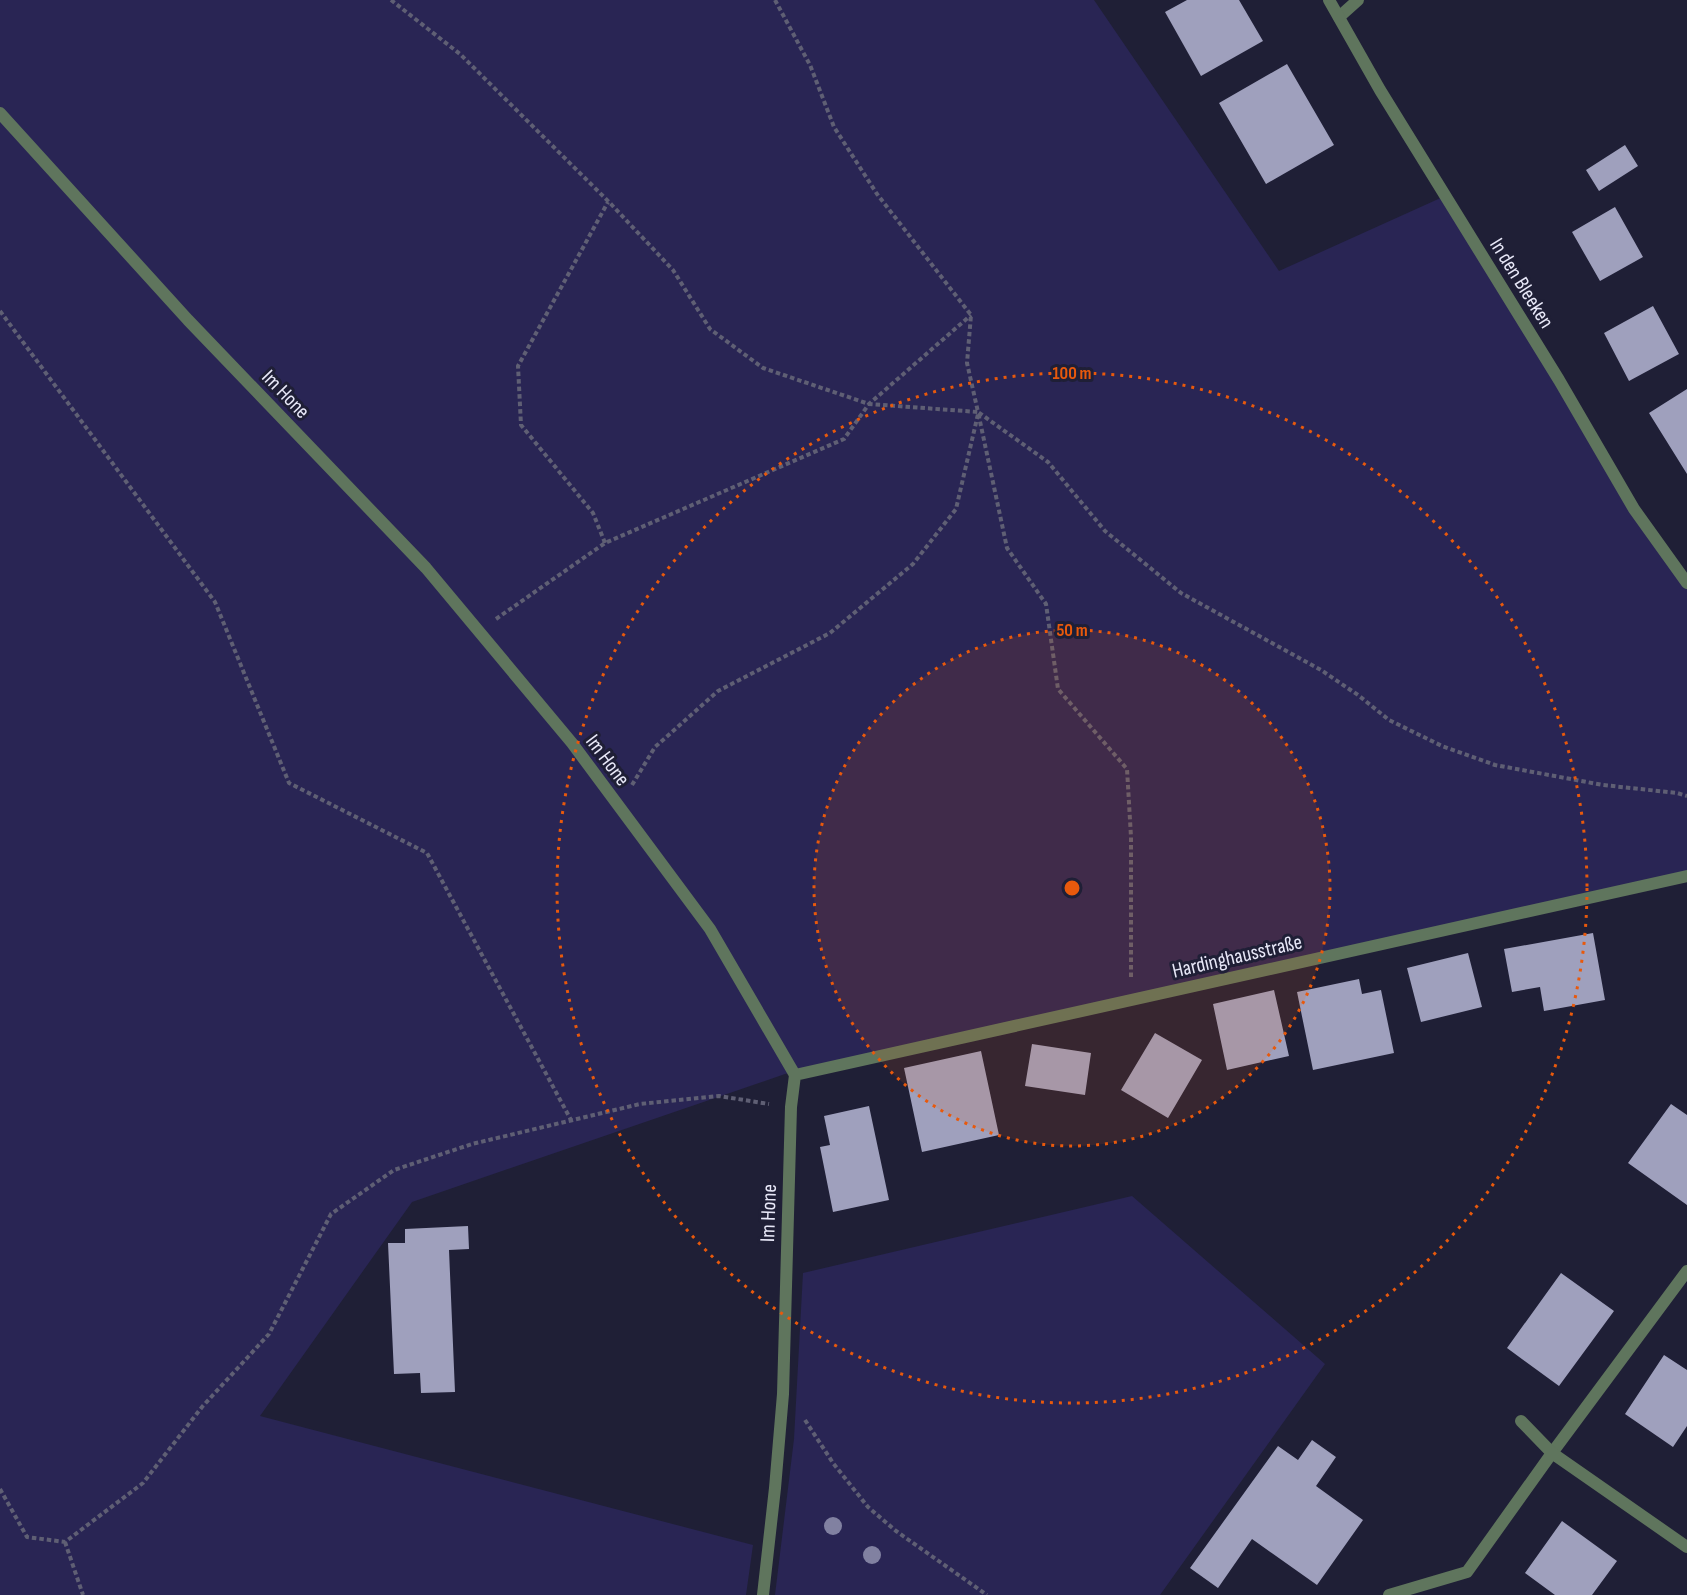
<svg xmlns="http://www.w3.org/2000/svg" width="1687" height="1595" font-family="'Sofia Sans Condensed',sans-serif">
<rect width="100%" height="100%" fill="#1f1f36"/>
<path fill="#292554" d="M0,0h1094l185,271 166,-75 242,387v293l-557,124 -345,74 -373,128 -152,214 493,129 -7,50h-746z
M1132,1196l193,168 -165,231h-385l19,-156 9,-166z"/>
<path fill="#9fa0bd" d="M1187,0h52l24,41 -62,35 -36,-64z
M1287,64l47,81 -68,39 -47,-81z
M1625,145l13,21 -39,25 -13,-21z
M1615,207l28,50 -43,24 -28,-49z
M1653,306l26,48 -50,27 -25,-48z
M1687,389v85l-38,-61z
M1593,933l12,67 -61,11 -4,-24 -28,5 -8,-43z
M1468,953l14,54 -61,15 -14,-54z
M1359,979l3,15 19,-4 13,63 -81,17 -16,-78z
M1274,990l15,66 -62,14 -14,-66z
M1155,1033l47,27 -34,58 -47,-28z
M1032,1044l59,9 -6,42 -60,-9z
M981,1051l18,84 -77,17 -18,-84z
M1671,1104l16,11v90l-59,-42z
M869,1106l20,94 -56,12 -13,-65 10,-2 -6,-29z
M468,1226l1,23 -20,1 6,142 -34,1 -1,-20 -26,1 -6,-131h17v-14z
M1561,1273l53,38 -55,75 -52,-38z
M1664,1355l23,15v56l-14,21 -48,-33z
M1312,1440l24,17 -20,29 47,34 -46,65 -65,-46 -34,49 -28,-20 88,-122 20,14z
M1562,1521l55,40 -25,34h-37l-30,-22z"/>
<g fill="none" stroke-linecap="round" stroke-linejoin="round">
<path stroke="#5f5f74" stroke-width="4" stroke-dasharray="4.5 3" stroke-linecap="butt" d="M391,0l69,54 149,148 64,68 37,59 53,39 106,36 109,8 29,136 39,56 12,85 69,80 4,68v141
M775,0l35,65 24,62 43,67 94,121 -4,48 11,49 70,50 57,69 76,62 140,77 37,25 31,25 53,26 53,19 108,20 74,8 10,3
M0,311l215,291 74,181 138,70 144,267
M605,543l-12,-30 -72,-88 -3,-59 90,-164
M496,619l109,-76 239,-104 25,-35 102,-89
M632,785l23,-38 63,-56 112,-58 83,-69 43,-55 22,-95
M805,1420l28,43 35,44 28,24 91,64
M0,1489l27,48 38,5 78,-59 59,-76 67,-73 62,-120 63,-44 78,-26 168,-40 79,-8 50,8
M65,1542l18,53"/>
<path stroke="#5f755d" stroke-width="12" d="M1339,17l19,-17
M1552,1453l135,-182"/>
<path stroke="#5f755d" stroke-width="12" d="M1329,0l51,90 179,290 75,129 53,74
M0,113l188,207 238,248 146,175 138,186 85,146 -4,32 -8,287 -8,94 -12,107
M795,1075l892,-199
M1521,1421l31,32 135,94
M1389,1595l78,-23 85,-119"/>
</g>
<g fill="#8181a1">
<circle cx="833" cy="1526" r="9"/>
<circle cx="872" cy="1555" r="9"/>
</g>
<circle cx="1072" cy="888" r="258" fill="#e8590c" fill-opacity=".12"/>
<g fill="none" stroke="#e8590c" stroke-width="3" stroke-dasharray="3 6">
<circle cx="1072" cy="888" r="258"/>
<circle cx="1072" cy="888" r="515"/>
</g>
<g text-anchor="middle" stroke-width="6" stroke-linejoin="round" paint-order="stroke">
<g font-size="21" fill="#e8e8f8" stroke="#1f1f36">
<text transform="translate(1522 283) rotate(58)" y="7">In den Bleeken</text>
<text transform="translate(286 394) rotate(46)" y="7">Im Hone</text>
<text transform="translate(608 760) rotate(53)" y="7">Im Hone</text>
<text transform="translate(1237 956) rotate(-13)" y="7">Hardinghausstraße</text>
<text transform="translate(768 1213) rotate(-88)" y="7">Im Hone</text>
</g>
</g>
<circle cx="1072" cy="888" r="9" fill="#e8590c" stroke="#1f1f36" stroke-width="3"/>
<g font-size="18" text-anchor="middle" font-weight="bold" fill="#e8590c" stroke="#1f1f36" stroke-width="6" stroke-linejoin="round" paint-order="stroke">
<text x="1072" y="379">100 m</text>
<text x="1072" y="636">50 m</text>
</g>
</svg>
